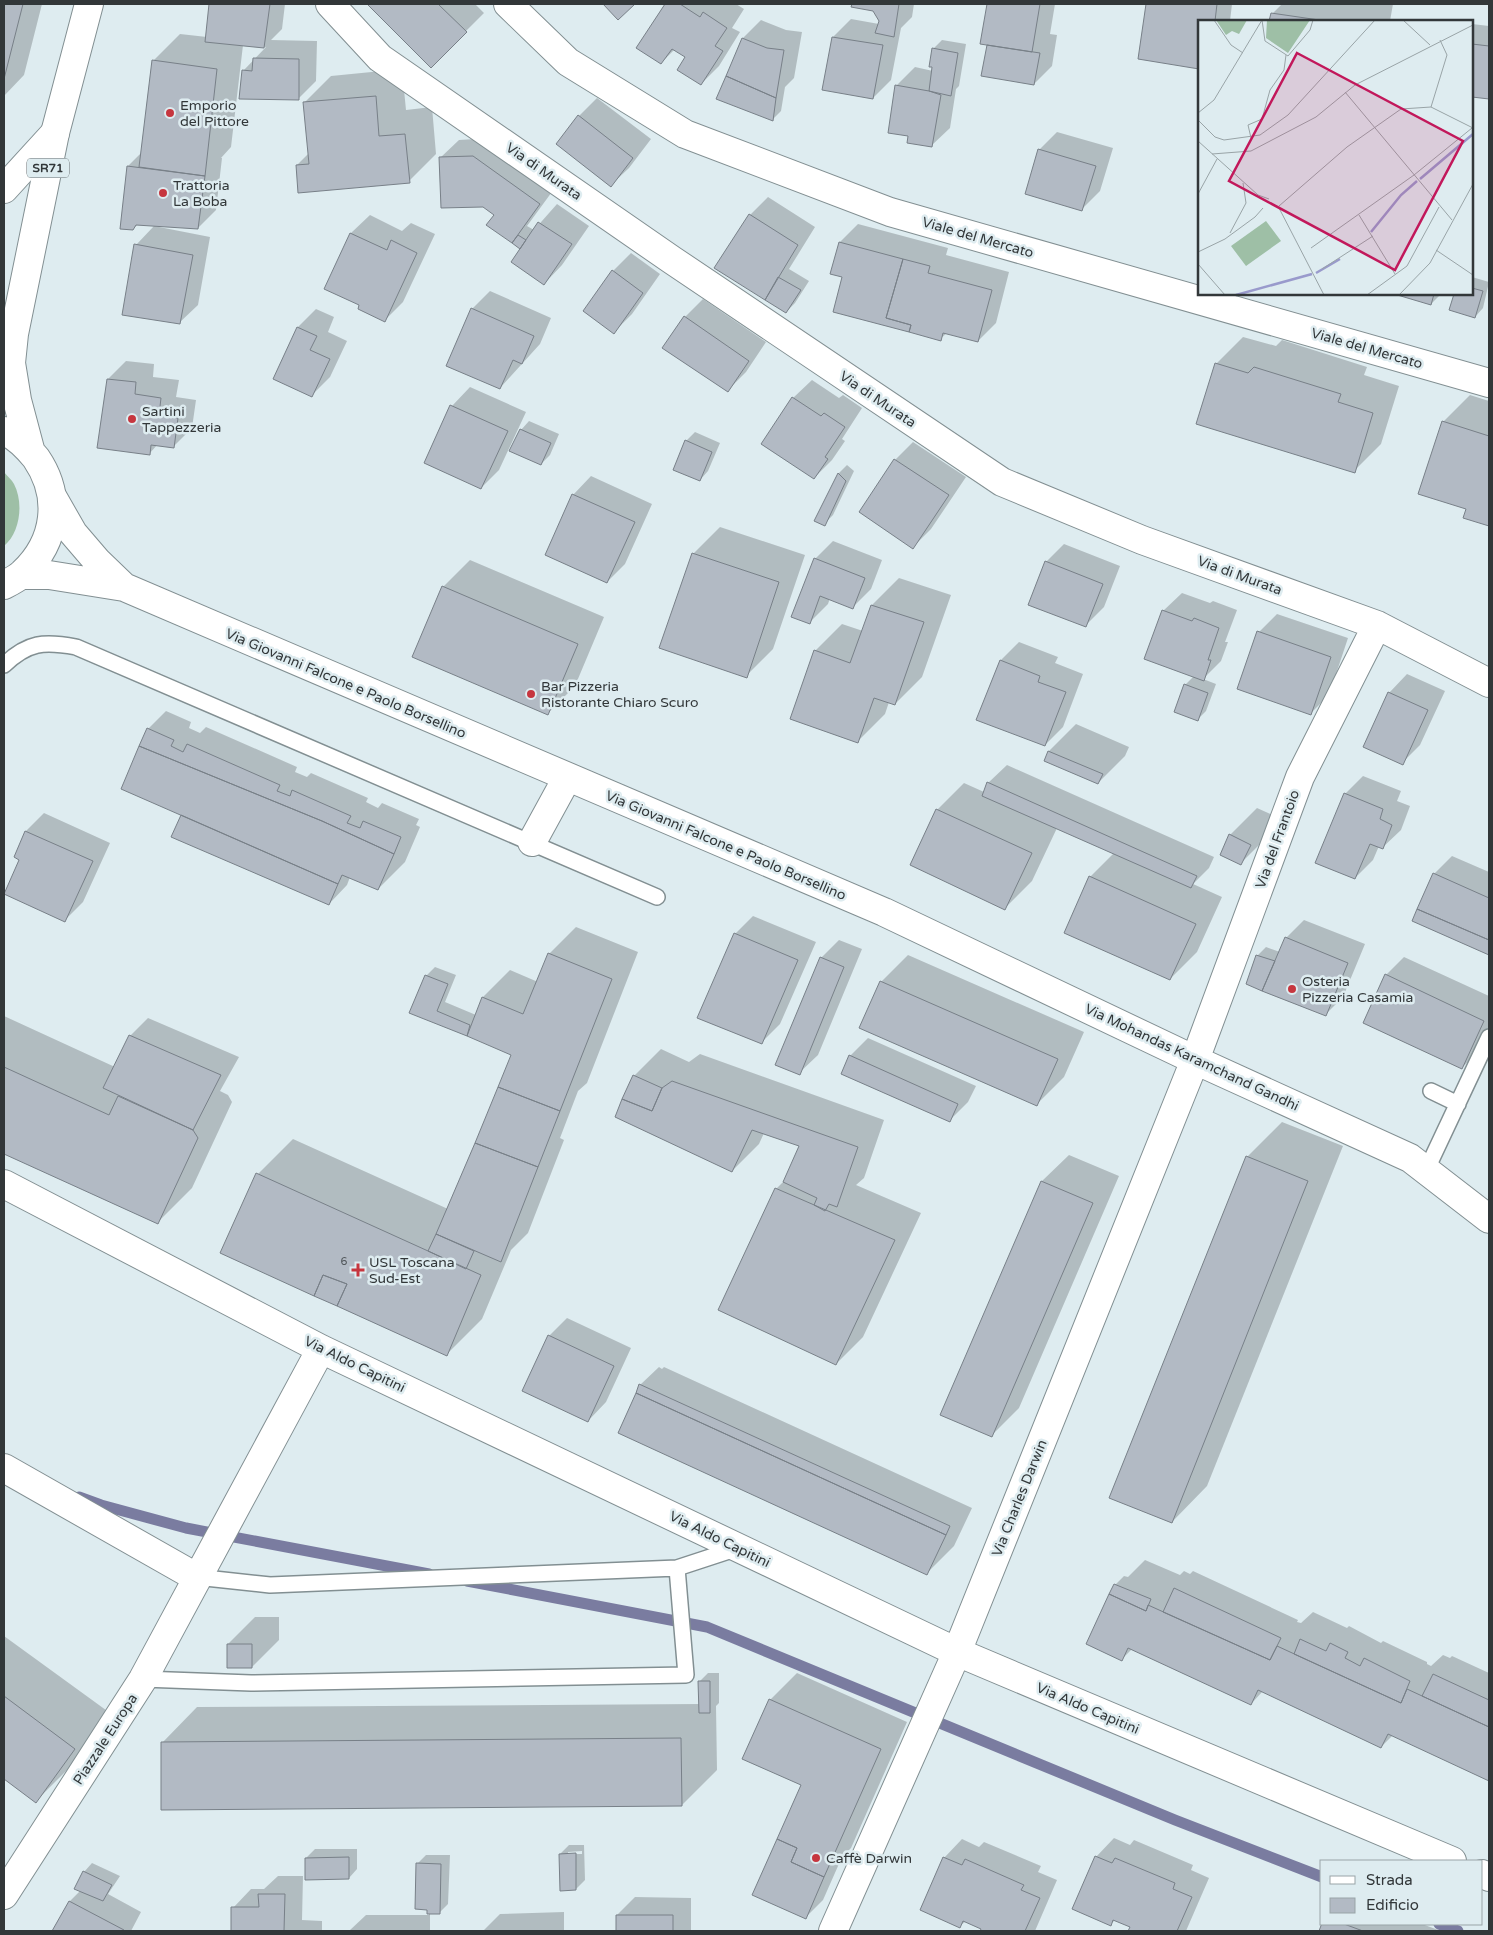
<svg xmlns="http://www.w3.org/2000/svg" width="1493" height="1935" font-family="'Varela Round',sans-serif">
<rect width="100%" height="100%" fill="#deecf0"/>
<path fill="#9ebfa6" d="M4,472c3,4 8,8 10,12 10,19 6,49 -10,62z"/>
<path fill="#0003" fill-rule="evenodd" d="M4,4h38l-18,71 -20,21z
M210,4h75l-3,25 -11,11 46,1 -1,40 -18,18 -55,-28 23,-24 -23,-2 -12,102 -10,11h1l-6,52 -18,18 -60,-4 -5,5 -5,-63 14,-14 11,-91 27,-27 27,3z
M369,4h106l9,9 -53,53z
M666,4h70l8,5 -12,19 8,4 -21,34 -18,18 -14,-27 -12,-8 -14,14 -23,-15z
M853,4h61l-2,13 -11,11 -10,52 -18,18 -40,-61 18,-18 28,5 1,-3 -7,-12 -20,-3z
M988,4h67l-5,30 7,1 -5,31 -18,18 -46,-40 -7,-1z
M1147,4h85l-2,17h-31v46l-60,-9z
M1282,4h111l-3,17h-119l1,-7z
M761,20l25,10 16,2 -8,46 -9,9 -4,24 -9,9 -45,-43 16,-39z
M1472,24l17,2v72l-17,-2z
M942,40l24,4 -7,42 -3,3 -6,39 -19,18 -22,-11 -13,-49 19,-19 18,4v-22z
M402,69l4,41 26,-3 4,47 -27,27 -112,-16 12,-12 -5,-50 27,-27z
M597,98l54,41 -22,29 -19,18 -53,-42 22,-28z
M1057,132l56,16 -13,43 -18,18 -43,-59z
M491,138l66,47 -30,41 7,4 23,-26 32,22 -27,39 -18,19 -23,-35 -33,-24 8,-11 -56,-56 19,-18z
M768,197l47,30 -26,42 20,12 -14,22 -9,9 -36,-97z
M370,215l32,16 9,-8 24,11 -32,68 -18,18 -24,-15 -35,-17 25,-55z
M858,224l90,24 -2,7 63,17 -13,51 -18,18 -31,-8 -7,6 -96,-63 -12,-3 8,-31z
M154,226l56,11 -12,68 -19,18 -43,-78z
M631,253l29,21 -28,40 -18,18 -1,-61z
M1472,277l17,5 -6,26 -8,9 -24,-8 4,-15h17z
M490,291l61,27 -11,26 -40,44 -28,-79z
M1398,294h43l-10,10z
M703,299l63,43 -20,30 -18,18 -43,-73z
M316,309l18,8 -6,15 19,9 -17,36 -18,18 -38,-17 24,-51z
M1243,337l33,9 6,-6 85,27 -3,8 35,11 -18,58 -27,27 -138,-107z
M126,361l28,3 -1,13 26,3 -3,17 20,3 -4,28 -18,18 -16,-2 -9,10 -41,-75z
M812,380l27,18 4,-3 19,13 -20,31 3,2 -13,19 -18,18 -52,-34 31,-46z
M470,387l56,25 -27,58 -18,18 -56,-25 27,-57z
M1470,395l19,6v124l-25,-8 3,-8 -24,-87z
M529,421l30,13 -9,21 -9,9 -20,-34z
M695,432l25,11 -12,28 -8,9 -14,-39z
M913,442l53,35 -35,52 -18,18 -18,-87z
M847,465l7,6 -21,44 -9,9 -8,-4 23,-47z
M591,476l61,28 -27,60 -18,18 -34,-87z
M720,527l85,28 -32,94 -27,27 -53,-122z
M833,541l49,19 -11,29 -18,18 -23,-9 -2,6 -18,18 5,-63z
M1064,544l56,22 -16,41 -18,18 -40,-63z
M470,560l134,57 -29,69 -27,27 -105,-126z
M899,578l52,17 -29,82 -27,27 -6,-2 -4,12 -27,27 -43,-90 27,-27 21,7 9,-26z
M1182,593l28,10 3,-2 24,9 -12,32h3l-7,19 -18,18 13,5 -10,27 -9,9 -12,-35 9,-9 -31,-65z
M1277,614l71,24 -19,57 -18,18 -52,-81z
M1019,642l39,15 -3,6 28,11 -20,53 -18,18 -44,-85z
M1407,674l38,17 -25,54 -18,18 -13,-70z
M166,711l25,11 -2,6 11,5 6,-6 91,40 -2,5 12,5 4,-4 57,25 -2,4 12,6 4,-5 37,16 -3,6 4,2 -15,35 -27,27 -28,-12 -3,8 -18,19 -147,-88 -34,-87z
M1076,724l53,23 -4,9 -27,27 -53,-23 4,-9z
M1007,765l207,92 -5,11 -16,16 29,13 -25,55 -27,27 -80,-102 24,-24 -57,-25 -25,53 -27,27 -68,-98 27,-27 20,9 4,-9z
M1363,776l38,15 -4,10 13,5 -9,24 -19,18 -3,-2 -6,14 -18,18 -10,-84z
M1257,808l20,9 -9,19 -27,27 -11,-28z
M44,813l66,30 -27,59 -18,18 -45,-61 -5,-2 11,-26z
M1452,856l37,16v82l-76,-33 21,-47z
M753,916l63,26 -36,82 -18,18 -27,-108z
M1304,920l61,24 -22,53 -18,18 -68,-59 9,-9 14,5 6,-14z
M576,927l62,25 -51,131 -9,8 -18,47 4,2 -36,93 -17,17 -29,69 -35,35 -189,-180 35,-35 155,70 65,-155 -102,-42 15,-36 9,-9 21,8 -11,27 31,13 7,-18 27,-27 28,12 11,-28z
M839,940l23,9 -44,106 -19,18 22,-115z
M908,955l176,77 -20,45 -27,27 -156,-122z
M1404,957l85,39v33l-9,20 -18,19 -76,-93z
M4,1016l111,51 15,-31 18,-18 91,39 -19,34 8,4 4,7 -40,86 -35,35 -153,-70z
M868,1038l108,48 -8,16 -18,18 -100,-64z
M661,1049l28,13 11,-8 184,66 -20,58 -8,7 65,28 -58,124 -27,27 -60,-175 10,-10 15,-33 -37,-13 -5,11 -27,27 -98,-95z
M1282,1122l61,24 -136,340 -35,36 75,-365z
M1069,1155l50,21 -100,232 -27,27 -51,-21 101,-233z
M567,1318l64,30 -25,54 -18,19 -39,-85z
M659,1367l3,2 2,-2 308,141 -18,38 -27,27 -287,-188z
M1145,1560l35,15 4,-4 6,3 3,-3 105,49 -1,2 4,1 12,-11 34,16 2,-2 32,17 2,-2 44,21v2l4,2 12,-11 7,3 2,-2 37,17v107l-96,-45 -12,12 -118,-56 -12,13 -118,-56 -11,11 -11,-66 4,-8 9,-9 4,1z
M255,1617h24v23l-27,27 -24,-23z
M4,1636l106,77 -39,53 -35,35 -32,-24z
M708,1673h11v30l-3,3 1,64 -35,35 -520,-62 35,-36 503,-3 -1,-22z
M797,1673l110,49 -56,126 -9,9 -19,43 -18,18 -2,-133 -33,-85z
M1114,1838l16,7 4,-5 59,25 -2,5 18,8 -23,53h-56l2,-4 -16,-8 -5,5 -15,-67z
M962,1839l17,8 5,-5 57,24 -3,6 19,8 -22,51h-54l1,-3 -16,-7 -6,5 -16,-68z
M569,1845h15l1,35 -9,9 -16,-35zM582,1851v3h-14v-2z
M315,1849h42v20l-8,9 -43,-20z
M426,1855h24l-2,49 -9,9h-9v18h-81l17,-16h63l-12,-51z
M92,1863l28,13 -12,18 33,18 -10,19h-78l17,-30 11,-11 3,-18z
M278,1876h25l-1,44 20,1v10h-89v-23l18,-19h13z
M635,1897l56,1v33h-74v-16z
M564,1912v19h-81l17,-17z
M1323,1924h99l19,7h-121z"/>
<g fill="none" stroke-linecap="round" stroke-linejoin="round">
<path stroke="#7a7ca0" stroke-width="11" d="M79,1497l22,8 85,23 243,46
M467,1581l240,46 468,193 147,57
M1439,1924l19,7"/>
</g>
<path fill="#b2bac4" stroke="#788088" d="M4,4h19l-19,75z
M209,4h61l-6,44 -59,-6z
M367,4h71l29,28 -36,36z
M603,4h32l-17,16z
M665,4h15l20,13 3,-5 24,16 -12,18 8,5 -22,34 -24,-15 8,-13 -13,-8 -11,15 -25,-16z
M852,4h47l-5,33 -19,-4 4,-12 -6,-10 -22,-4z
M987,4h53l-8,48 -52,-8z
M1146,4h71l-2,17h-16v48l-61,-10z
M1271,13l55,8h-57z
M832,37l51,8 -10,54 -51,-9z
M742,38l25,10 17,2 -8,48 -50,-22z
M1472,44l17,2v53l-17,-2z
M987,45l53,8 -6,32 -53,-9z
M932,48l26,5 -7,43 -22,-5 3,-24h-3z
M253,58l46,1v41l-60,-1 3,-29 10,1z
M152,60l65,9 -12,107 -66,-9z
M726,76l50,22 -3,23 -57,-22z
M895,85l34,6 12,4 -9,52 -25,-4 1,-7 -20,-3z
M376,96l3,40 26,-2 5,49 -112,10 -2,-28 13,-1 -6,-62z
M578,115l55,43 -22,29 -55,-43z
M1038,149l58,17 -14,45 -57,-17z
M473,156l67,48 -28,39 -26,-18 8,-10 -11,-8 -42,1 -2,-51z
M127,166l78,10 -7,53 -62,-4 -3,5 -13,-1z
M749,214l49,31 -33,55 -51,-32z
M538,222l34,22 -28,41 -33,-23z
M350,233l37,17 4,-10 26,13 -32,69 -27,-13 1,-4 -35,-16z
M518,235l8,5 -6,9 -8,-6z
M839,242l64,17 -17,59 25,7 -2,7 -76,-20 9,-35 -12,-3z
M134,244l59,11 -13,69 -58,-9z
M903,259l27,7 -2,7 64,17 -14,52 -35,-9 -2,8 -32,-9 2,-7 -25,-7z
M612,270l31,23 -29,41 -31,-23z
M778,277l23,13 -15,23 -21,-13z
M1472,288l11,3 -8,27 -26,-8 5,-16h18z
M1394,294h40l-3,11z
M471,308l63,28 -12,28 -9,-4 -13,29 -54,-23z
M684,316l65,45 -21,31 -66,-44z
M297,327l20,9 -7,14 20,9 -18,38 -39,-18z
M1215,363l33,10 6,-6 87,27 -3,8 35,11 -18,60 -159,-49z
M107,379l29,3 -1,12 26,4 -2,17 19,3 -4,30 -23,-3 -1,10 -53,-7z
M792,397l29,19 3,-3 21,14 -20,30 3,2 -14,20 -53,-35z
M450,405l58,26 -27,58 -57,-26z
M1442,421l47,15v90l-26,-8 3,-9 -48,-15z
M520,429l31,14 -10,22 -32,-14z
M685,440l27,12 -12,29 -27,-11z
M894,459l55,36 -36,54 -54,-37z
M838,473l8,8 -21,45 -11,-5z
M572,494l63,28 -28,61 -62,-28z
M692,553l87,29 -32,96 -88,-30z
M814,558l51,20 -12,31 -33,-13 -10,28 -19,-7z
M1045,561l58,23 -17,43 -58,-22z
M442,586l136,58 -30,71 -136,-58z
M871,605l53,17 -29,83 -21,-7 -16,45 -68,-24 24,-69 36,13z
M1162,610l30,11 2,-3 25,10 -11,32h3l-7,21 -60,-22z
M1257,631l74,26 -20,58 -74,-26z
M1000,660l40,16 -2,6 28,10 -21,54 -69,-26z
M1184,684l24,9 -10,28 -24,-9z
M1388,692l40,18 -25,55 -40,-18z
M147,728l27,12 -3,6 12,6 4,-8 93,41 -3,6 13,5 2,-6 59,26 -4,7 13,5 3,-7 38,16 -7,17 -72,-33 -183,-75z
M139,746l183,75 72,33 -16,36 -36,-15 -4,9 -217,-95z
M1048,751l55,23 -5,10 -54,-23z
M987,782l210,94 -6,12 -209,-92z
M1344,793l39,16 -3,10 12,6 -9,24 -13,-5 -15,35 -40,-16z
M936,809l96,44 -27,57 -95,-45z
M181,815l157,69 -9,21 -158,-68z
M25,831l68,30 -28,61 -61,-28 15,-34 -5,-3z
M1229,834l22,11 -10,20 -21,-10z
M1433,873l56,25v42l-72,-31z
M1089,876l107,48 -26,56 -106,-47z
M1417,909l72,31v15l-77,-34z
M734,933l64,27 -36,84 -65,-26z
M1285,937l63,26 -22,53 -64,-25z
M548,953l64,26 -52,132 -62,-24 13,-32 -44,-19 15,-39 41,17z
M1256,955l19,6 -13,30 -16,-7z
M820,957l24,10 -44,108 -25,-10z
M1385,974l99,47 -22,48 -99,-46z
M425,975l23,9 -11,27 33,14 -3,11 -58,-23z
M880,981l178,78 -21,47 -178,-78z
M129,1035l92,40 -28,55 -90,-42z
M849,1055l109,49 -8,18 -109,-48z
M4,1067l105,48 9,-19 75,34 5,8 -40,86 -154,-70z
M633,1075l29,13 -10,23 -30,-12z
M672,1081l186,66 -21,60 -8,-3 -4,7 -11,-6 3,-7 -34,-16 16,-36 -47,-16 -20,42 -117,-55 7,-18 30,12 10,-23z
M498,1087l62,24 -22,56 -63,-24z
M475,1143l63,24 -37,95 -65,-28z
M1246,1156l62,25 -136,342 -63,-25z
M256,1173l225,102 -34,81 -110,-50 10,-22 -24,-9 -9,21 -94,-43z
M1041,1181l52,22 -101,234 -52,-22z
M775,1188l120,52 -59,125 -118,-55z
M436,1234l38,17 -8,18 -38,-18z
M323,1275l24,9 -10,22 -23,-10z
M548,1335l66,31 -26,56 -66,-31z
M639,1384l311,142 -4,9 -310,-142z
M636,1393l310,142 -19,40 -309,-142z
M1114,1584l37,15 -5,12 -37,-17z
M1174,1588l107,50 -11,22 -107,-48z
M1109,1594l37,17 2,-6 122,55 7,-14 124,57 6,-14 82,38v54l-101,-47 -7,14 -123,-58 -7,15 -123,-57 -6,13 -36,-17z
M1300,1639l26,12 4,-8 18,9 -3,6 15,8 4,-8 46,23 -9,22 -107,-49z
M227,1644h25v24h-25z
M1433,1674l56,26v27l-67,-31z
M698,1681h12v32h-11z
M4,1696l71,53 -39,54 -32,-24z
M769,1699l112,50 -57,128 -33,-15 6,-14 -20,-9 24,-54 -59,-26z
M681,1738l1,68 -521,4v-68z
M777,1839l20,9 -6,14 33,15 -18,42 -54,-24z
M576,1853v37l-16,1 -1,-37z
M1095,1856l17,7 3,-5 60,25 -2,6 19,8 -15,34h-49l2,-4 -17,-7 -2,6 -39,-17z
M349,1857v22l-44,1v-22z
M943,1857l19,8 3,-6 59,26 -3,5 19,8 -15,33h-45l1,-2 -18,-8 -3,7 -40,-18z
M416,1863l25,1 -1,50h-13v-4l-12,-1z
M83,1871l29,14 -9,16 -29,-12z
M258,1894h27l-1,37h-53v-24h28z
M69,1901l55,29v1h-72z
M616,1915h57v16h-57z
M1322,1923l22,1 19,7h-44z"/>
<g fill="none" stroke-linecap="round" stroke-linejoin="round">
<defs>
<path id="service" d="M4,665c24,-23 40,-24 72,-18l581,250
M1431,1091l27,13
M1426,1171l63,-134
M196,1577l74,8 407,-17 61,-20
M143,1679l108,4 435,-8 -9,-107"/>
<path id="minor" d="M330,4l50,54 292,202 330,222 140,58 235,85 112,58
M53,498l20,35 24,28 27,26
M22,575h27l75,12 760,325 311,148 215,98 79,61
M532,842l35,-64
M4,1184l317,165 636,303 495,209
M4,1468l192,109
M1482,1874l7,3
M4,1895l139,-216 178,-330
M833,1931l124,-279 238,-592 105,-283 77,-152"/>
<path id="tertiary" d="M4,189l51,-56"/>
<path id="secondary" d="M508,4l60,58 117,72 205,78 599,171"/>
<path id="primary" d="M4,431c12,5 24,17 32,27 26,38 21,83 -13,115 -5,5 -13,9 -19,12
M30,449l-13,-49 -6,-37 3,-29 41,-201 34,-129"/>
</defs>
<use href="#service" stroke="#828f92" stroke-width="18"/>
<use href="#minor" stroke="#828f92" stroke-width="30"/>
<use href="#tertiary" stroke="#828f92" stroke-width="30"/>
<use href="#secondary" stroke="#828f92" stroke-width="30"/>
<use href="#primary" stroke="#828f92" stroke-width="30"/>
<use href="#service" stroke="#fff" stroke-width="15"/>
<use href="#minor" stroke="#fff" stroke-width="28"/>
<use href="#tertiary" stroke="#fff" stroke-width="28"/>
<use href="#secondary" stroke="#fff" stroke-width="28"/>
<use href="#primary" stroke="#fff" stroke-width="28"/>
</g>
<g fill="#c6363f" stroke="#deecf0" stroke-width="2">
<circle cx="170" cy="113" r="5"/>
<circle cx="163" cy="193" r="5"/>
<circle cx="132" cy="419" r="5"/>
<circle cx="531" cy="694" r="5"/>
<circle cx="1292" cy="989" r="5"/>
<path d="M355.5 1262.5h5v5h5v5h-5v5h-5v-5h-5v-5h5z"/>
<circle cx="816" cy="1858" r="5"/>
</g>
<g text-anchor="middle" stroke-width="5" stroke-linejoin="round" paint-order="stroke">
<g font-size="11" fill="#52585c">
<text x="344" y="1265">6</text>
</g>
<rect fill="#deecf0" stroke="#666d70" stroke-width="1" x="27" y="158.5" width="42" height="19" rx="4"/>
<g font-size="12" font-weight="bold" fill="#323739">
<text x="48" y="172">SR71</text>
</g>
<g font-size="14" fill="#323739" stroke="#deecf0" text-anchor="start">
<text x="180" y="110">Emporio<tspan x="180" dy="16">del Pittore</tspan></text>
<text x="173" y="190">Trattoria<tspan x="173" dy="16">La Boba</tspan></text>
<text x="142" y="416">Sartini<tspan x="142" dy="16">Tappezzeria</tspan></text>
<text x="541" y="691">Bar Pizzeria<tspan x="541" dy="16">Ristorante Chiaro Scuro</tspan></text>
<text x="1302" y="986">Osteria<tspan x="1302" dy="16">Pizzeria Casamia</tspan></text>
<text x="369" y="1267">USL Toscana<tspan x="369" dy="16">Sud-Est</tspan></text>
<text x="826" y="1863">Caffè Darwin</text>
</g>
<g font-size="14" fill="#323739" stroke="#deecf0">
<text transform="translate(544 171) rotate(35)" y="5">Via di Murata</text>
<text transform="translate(978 237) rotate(16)" y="5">Viale del Mercato</text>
<text transform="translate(1367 348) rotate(16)" y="5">Viale del Mercato</text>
<text transform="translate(878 399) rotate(34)" y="5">Via di Murata</text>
<text transform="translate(1240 575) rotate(20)" y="5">Via di Murata</text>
<text transform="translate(346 683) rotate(23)" y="5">Via Giovanni Falcone e Paolo Borsellino</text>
<text transform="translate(1277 839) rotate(-70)" y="5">Via del Frantoio</text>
<text transform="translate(726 845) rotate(23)" y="5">Via Giovanni Falcone e Paolo Borsellino</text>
<text transform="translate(1192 1057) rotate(25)" y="5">Via Mohandas Karamchand Gandhi</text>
<text transform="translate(355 1364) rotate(26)" y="5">Via Aldo Capitini</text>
<text transform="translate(1019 1498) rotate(-68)" y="5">Via Charles Darwin</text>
<text transform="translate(720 1539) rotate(26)" y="5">Via Aldo Capitini</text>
<text transform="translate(1088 1708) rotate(23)" y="5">Via Aldo Capitini</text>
<text transform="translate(105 1739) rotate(-57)" y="5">Piazzale Europa</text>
</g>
</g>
<g transform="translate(1198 20)">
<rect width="275" height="275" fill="#deecf0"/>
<path d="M18,0h31l-8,14 -7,-3 -6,4zM69,0h43l-22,33 -22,-15zM68,201l15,20 -35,25 -15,-20z" fill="#9ebfa6"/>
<path fill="none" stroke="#999acc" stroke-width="2.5" d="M222,159l53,-45M173,212l30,-37 16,-14M118,253l24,-14M38,275l76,-21"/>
<path fill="none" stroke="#99a4a7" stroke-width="1" d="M16,0l17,25 12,8M64,0l3,21 23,15 22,-26 3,-10M205,0l27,25M147,72l107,128M233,87l16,-52 -7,-15M0,93l16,-13 48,-80M0,100l17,17 9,3 36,-5 28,-20 87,-95M53,118l-3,-13 14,-6 8,-29 14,-20 2,-15M0,121l60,54 11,4M14,134l39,-3 65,-34 39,-32 118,-60M0,174l19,-35M81,186l68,-59 54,-38 30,-2 42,21M81,188l45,87M161,195l36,59M32,213l16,-30 -3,-20M113,228l103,-73 58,-47M238,230l37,25M0,232l27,-13 30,-22 8,-9M0,244l27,31M124,249l51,-33M169,275l40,-29 32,-59M201,275l31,-32 43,-79"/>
<path fill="#c2185b" fill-opacity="0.15" stroke="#c2185b" stroke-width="2.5" d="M99,33l166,88 -68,129 -166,-89z"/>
<rect width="275" height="275" fill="none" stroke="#323739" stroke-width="2.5"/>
</g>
<rect width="1493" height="1935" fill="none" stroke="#323739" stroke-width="10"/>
<rect x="1320" y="1860" width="162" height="65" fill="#deecf0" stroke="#99a4a7"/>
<rect x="1330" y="1876" width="25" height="8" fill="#ffffff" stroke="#99a4a7"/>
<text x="1366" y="1885" font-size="15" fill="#323739">Strada</text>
<rect x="1330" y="1898" width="25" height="15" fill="#b2bac4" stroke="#99a4a7"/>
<text x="1366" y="1910" font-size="15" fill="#323739">Edificio</text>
</svg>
